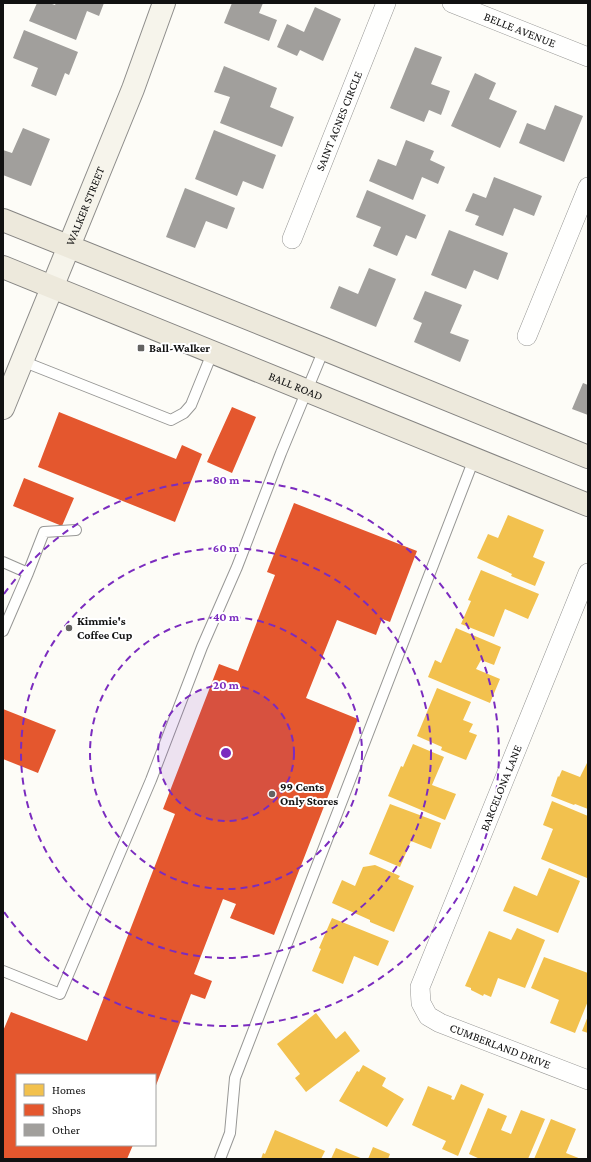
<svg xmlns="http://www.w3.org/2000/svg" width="591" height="1162" font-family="'Crimson Pro',serif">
<rect width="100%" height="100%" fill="#fdfcf7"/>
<path fill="#f2c14e" d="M508,515l36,15 -11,27 12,5 -10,24 -24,-10 1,-2 -35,-16 11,-24 10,4z
M481,570l58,24 -11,25 -23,-10 -11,28 -33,-13 10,-23 -3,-1z
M456,628l45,19 -7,18 -13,-5 -5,9 24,10 -10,24 -62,-26 7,-17 6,3z
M437,688l34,14 -8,18 10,4 -4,8 8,3 -11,25 -25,-10 1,-3 -25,-11z
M413,744l31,13 -12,28 24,9 -11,26 -57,-24 13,-30 2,1z
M588,761v48l-13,-5 -1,1 -23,-9 7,-20 1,1 3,-7 18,7z
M552,801l36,15v59l-1,3 -46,-19 12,-30 -10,-4z
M390,804l51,19 -10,26 -20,-8 -11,26 -31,-13z
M375,865l25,11 -2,3 16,7 -20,46 -24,-10v-2l-38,-17 10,-23 13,6 8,-19z
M549,868l31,13 -22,52 -55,-22 11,-25 23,10z
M332,918l57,23 -11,25 -24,-10 -11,28 -31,-13 9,-22 -2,-1z
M517,928l28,12 -20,48 -27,-10 -7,19 -7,-3 -1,2 -12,-6v-2l-6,-2 24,-55 22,9z
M544,957l44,16v28l-13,32 -25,-10 9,-23 -28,-12z
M316,1013l20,26 9,-8 15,20 -54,41 -11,-14 5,-4 -23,-30z
M588,1016v17l-6,-2z
M363,1065l23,13 -4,8 22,13 -17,28 -48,-26 18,-30 2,1z
M461,1084l23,10 -26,62 -16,-7 4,-8 -34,-16 16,-39 24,10 -1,3 3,1z
M488,1108l19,8 -6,14 10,4 10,-24 24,9 -17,40h-48l-11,-5z
M551,1119l25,10 -10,24 15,6h-47z
M275,1130l50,21 -4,8h-60l2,-6 2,1z
M373,1147l17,7 -2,5h-20z
M336,1148l27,11h-32z"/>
<path fill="#e4572e" d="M232,407l24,10 -24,56 -25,-11z
M59,412l117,47 6,-14 20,9 -27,68 -137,-55z
M24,478l50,20 -12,28 -49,-20z
M294,503l123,48 -27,71 -8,-3 -6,16 -39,-15 -31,78 52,21 -84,216 -44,-17 6,-14 -13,-5 -29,75 18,7 -7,18 -14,-5 -36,94v-13h-138v70h116l-6,14h-124v-128l8,-19 76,29 88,-227 -12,-5 56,-145 19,7 37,-96 -8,-3z
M3,709l53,21 -18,43 -35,-14z"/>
<path fill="#a19f9c" d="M37,3h12l6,2 1,-2h48l-5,13 -12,-5 -11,29 -47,-19z
M232,3h31l-4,10 18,7 -8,21 -45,-18z
M315,7l26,12 -18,42 -23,-11 -3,6 -20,-9 10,-23 17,8z
M24,30l54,22 -9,23 -4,-2 -9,23 -25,-10 7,-18 -25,-10z
M415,47l27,10 -11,27 19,7 -9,24 -12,-5 -5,12 -34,-14z
M224,66l53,22 -7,19 24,10 -12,30 -62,-24 10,-26 -16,-5z
M475,73l21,10 -7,16 28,12 -17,37 -49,-22z
M555,105l28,11 -19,46 -45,-19 8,-20 18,7z
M23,128l27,11 -19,47 -28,-11v-25l9,3z
M214,130l62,25 -13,34 -20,-8 -6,15 -42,-17z
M406,140l28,11 -4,9 15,7 -7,17 -16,-7 -9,23 -44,-19 9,-22 18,7z
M494,177l48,19 -8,20 -20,-8 -11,28 -28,-11 4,-9 -14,-5 8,-18 13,5z
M185,188l50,20 -8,21 -21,-8 -11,27 -29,-11z
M367,190l59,25 -10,24 -10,-4 -9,21 -24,-10 8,-19 -25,-10z
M449,230l59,23 -10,27 -24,-10 -8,19 -35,-14z
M369,268l27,11 -20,48 -46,-19 9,-22 19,8z
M425,291l37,14 -12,28 19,7 -9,22 -46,-20 8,-19 -9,-4z
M583,383l5,2v30l-16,-6z"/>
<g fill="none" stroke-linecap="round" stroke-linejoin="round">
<defs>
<path id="lane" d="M22,361l149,59 13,-7 7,-8 22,-54
M3,562l25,11 -25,58
M28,573l16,-41 32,-2
M3,971l57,23 91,-214 51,-133 35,-80 44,-114 43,-104
M220,1159l10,-26 5,-55 239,-619"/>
<g id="street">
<path id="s1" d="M452,3l136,54"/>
<path id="s2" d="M292,239l94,-236"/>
<path d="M527,336l61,-149"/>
<path id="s3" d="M588,573l-168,414 1,16 7,13 12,7 148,57"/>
</g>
<g id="secondary">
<path id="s4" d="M3,408l130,-319 31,-86"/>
</g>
<g id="primary">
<path d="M3,220l321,129 264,108"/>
<path id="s5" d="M3,267l585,238"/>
</g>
</defs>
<use href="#lane" stroke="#979795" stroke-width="12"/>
<use href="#street" stroke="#979795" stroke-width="20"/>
<use href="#secondary" stroke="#8e8d8b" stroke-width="24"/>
<use href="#primary" stroke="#858482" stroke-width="24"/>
<use href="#lane" stroke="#fffffe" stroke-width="10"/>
<use href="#street" stroke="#fffffe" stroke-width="19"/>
<use href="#secondary" stroke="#f6f4eb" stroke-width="22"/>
<use href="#primary" stroke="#ede9dc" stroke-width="22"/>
</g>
<circle cx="226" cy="753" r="68" fill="#7b2cbf" fill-opacity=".12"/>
<g fill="none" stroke="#7b2cbf" stroke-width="2" stroke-dasharray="7 5">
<circle cx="226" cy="753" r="68"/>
<circle cx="226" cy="753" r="136"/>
<circle cx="226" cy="753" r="205"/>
<path d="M4 594A273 273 0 1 1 4 912"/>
</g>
<g fill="#646362" stroke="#fff" stroke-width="1.5">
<rect x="137" y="344" width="8" height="8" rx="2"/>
<circle cx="69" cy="628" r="4"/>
<circle cx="272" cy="794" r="4"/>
</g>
<g text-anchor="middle" stroke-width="4" stroke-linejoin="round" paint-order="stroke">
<g font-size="12" fill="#111" stroke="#fff">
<text dy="4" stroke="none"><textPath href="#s1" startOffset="73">BELLE AVENUE</textPath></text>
<text dy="4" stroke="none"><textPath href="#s2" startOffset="127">SAINT AGNES CIRCLE</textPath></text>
<text dy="4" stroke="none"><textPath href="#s4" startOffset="218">WALKER STREET</textPath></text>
<text dy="4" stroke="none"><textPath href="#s5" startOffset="316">BALL ROAD</textPath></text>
<text transform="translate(501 788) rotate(-68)" y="4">BARCELONA LANE</text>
<text dy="4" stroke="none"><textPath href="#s3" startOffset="556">CUMBERLAND DRIVE</textPath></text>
</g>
<g font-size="12" font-weight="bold" fill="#111" stroke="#fff" text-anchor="start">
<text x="149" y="352">Ball-Walker</text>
<text x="77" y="625">Kimmie's<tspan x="77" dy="14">Coffee Cup</tspan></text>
<text x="280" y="791">99 Cents<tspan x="280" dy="14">Only Stores</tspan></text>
</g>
</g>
<circle cx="226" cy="753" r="6" fill="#7b2cbf" stroke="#fff" stroke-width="2"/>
<g font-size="12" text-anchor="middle" font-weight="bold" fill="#7b2cbf" stroke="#fff" stroke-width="4" stroke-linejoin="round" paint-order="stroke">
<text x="226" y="484">80 m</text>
<text x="226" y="552">60 m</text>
<text x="226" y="621">40 m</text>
<text x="226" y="689">20 m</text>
</g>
<rect width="591" height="1162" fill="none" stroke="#111111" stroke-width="8"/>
<rect x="16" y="1074" width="140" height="72" fill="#ffffff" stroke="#a0a0a0"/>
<rect x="24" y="1084" width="20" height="12" fill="#f2c14e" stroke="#a0a0a0"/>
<text x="52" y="1094" font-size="12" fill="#111111">Homes</text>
<rect x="24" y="1104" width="20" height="12" fill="#e4572e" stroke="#a0a0a0"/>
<text x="52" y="1114" font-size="12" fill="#111111">Shops</text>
<rect x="24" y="1124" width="20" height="12" fill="#a19f9c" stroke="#a0a0a0"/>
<text x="52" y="1134" font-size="12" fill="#111111">Other</text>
</svg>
